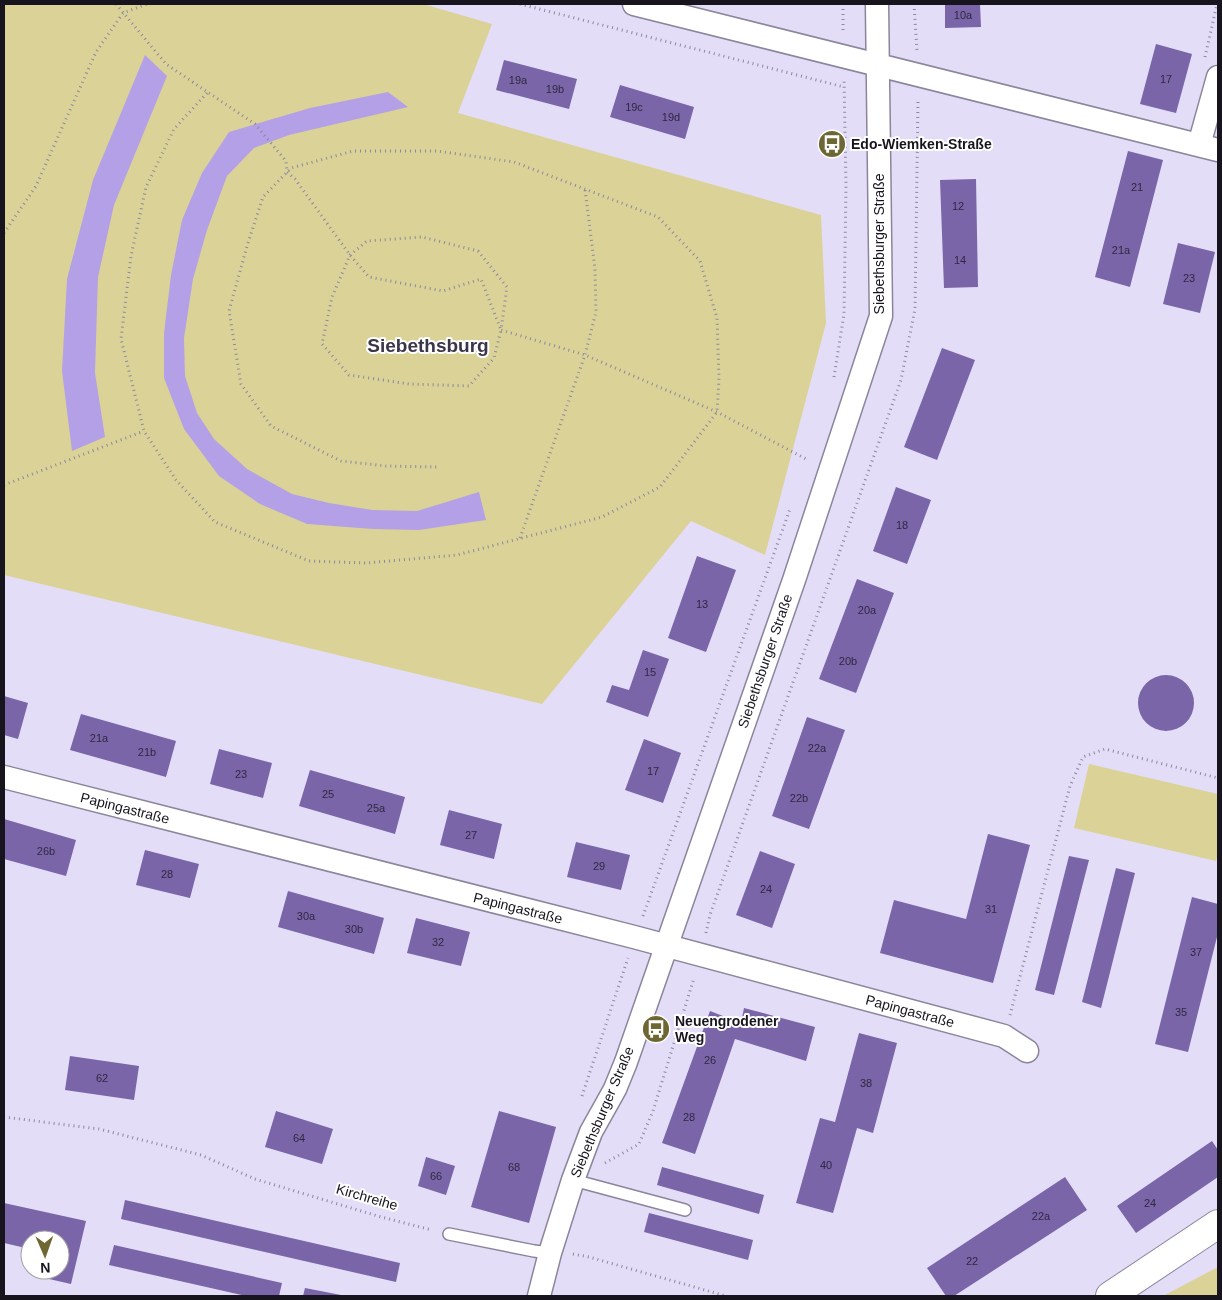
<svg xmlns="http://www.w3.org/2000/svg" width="1222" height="1300" font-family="Arial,sans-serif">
<rect width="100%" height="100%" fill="#e3ddf7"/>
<path fill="#dbd298" d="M4,4h419l69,20 -34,89 363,102 5,108 -61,232 -74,-34 -149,183 -538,-129z
M1089,764l129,30v59l-2,8 -142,-33z
M1218,1267v29h-55z"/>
<path fill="#b4a0e7" d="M145,55l22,21 -53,129 -16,72 -3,96 10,64 -33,14 -10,-80 5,-92 26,-99z
M388,92l20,15 -119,28 -35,13 -27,28 -20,54 -14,49 -9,59 1,38 12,37 17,26 33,30 45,25 37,9 43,7 45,1 62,-19 7,28 -67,10 -46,-1 -66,-5 -47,-20 -41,-28 -35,-47 -20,-51v-45l7,-58 11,-55 20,-47 27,-41 81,-24z"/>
<path fill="#7965a8" d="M945,4h35l1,23 -36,1z
M1156,44l36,10 -16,59 -36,-9z
M504,60l73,19 -8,30 -73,-19z
M620,85l74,22 -9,32 -75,-22z
M1128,151l35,9 -33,127 -35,-10z
M976,179l2,108 -34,1 -4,-108z
M1178,243l37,9 -15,61 -37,-9z
M942,348l33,12 -38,100 -33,-13z
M896,487l35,13 -24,64 -34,-13z
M697,556l39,14 -30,82 -38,-14z
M857,579l37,14 -38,100 -37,-14z
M643,650l26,9 -21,58 -42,-15 6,-17 17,5z
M1138 703a28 28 0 1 1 56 0a28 28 0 1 1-56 0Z
M4,696l24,7 -10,36 -14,-4z
M81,714l95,27 -10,36 -96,-27z
M807,717l38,13 -36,99 -37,-13z
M644,739l37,14 -18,50 -38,-13z
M219,749l53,14 -9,35 -53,-14z
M310,770l95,27 -10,37 -96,-28z
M449,810l53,14 -8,35 -54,-14z
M4,819l72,21 -10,36 -62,-17z
M988,834l42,11 -37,138 -113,-30 14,-53 72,19z
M576,842l54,13 -9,35 -54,-13z
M145,850l54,14 -9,34 -54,-13z
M760,851l35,13 -23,64 -36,-13z
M1069,856l20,4 -35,135 -19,-5z
M1116,868l19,5 -34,135 -19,-6z
M288,891l96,27 -10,36 -96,-27z
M1192,897l26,7v29l-30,119 -33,-8z
M416,918l54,14 -9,34 -54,-13z
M744,1008l71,19 -9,34 -71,-22 -40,115 -33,-11 48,-132 31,12z
M859,1033l38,10 -24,90 -16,-5 -24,85 -37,-10 24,-85 15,4z
M70,1056l69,10 -5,34 -69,-10z
M276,1111l57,18 -11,35 -57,-17z
M499,1111l57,16 -27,96 -58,-16z
M1212,1141l6,9v27l-82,56 -19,-27z
M426,1157l29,9 -9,29 -28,-9z
M662,1167l102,28 -5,19 -102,-29z
M1065,1177l22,33 -133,86h-8l-19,-28z
M125,1200l275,63 -4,19 -275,-63z
M4,1203l82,18 -15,63 -35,-8 2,-6h22v-30h-30v9l-26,-6z
M649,1213l104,27 -5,20 -104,-28z
M114,1245l168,38 -3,13h-33l-137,-31z
M305,1288l36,7v1h-38z"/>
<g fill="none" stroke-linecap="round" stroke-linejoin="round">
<defs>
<path id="service" d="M573,1180l112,30
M449,1234l85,17 16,2"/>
<path id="minor" d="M634,4l584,146
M1199,145l19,-68
M4,777l630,160 370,99 23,15
M539,1296l11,-43 23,-73 18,-48 24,-43 11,-27 168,-482 87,-264 -4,-312"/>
<path id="tertiary" d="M1110,1296l108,-72"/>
</defs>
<use href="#service" stroke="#8b859c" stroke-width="14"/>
<use href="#minor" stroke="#8b859c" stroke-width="25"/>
<use href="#tertiary" stroke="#8b859c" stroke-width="30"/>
<path stroke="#8d899c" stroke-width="3" stroke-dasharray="1 4" stroke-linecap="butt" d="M116,4l50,60 89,60 31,37 1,11 8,7 55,76 19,22 74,14 38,-12 20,51 -7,28 -25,28 -60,-2 -60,-9 -27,-31 10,-47 18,-42 17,-14 55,-4 56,14 29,36 -6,43 84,25 132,57 91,48
M520,4l324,83
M843,4v29
M914,4l3,47
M1205,57l12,-53
M207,93l-33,36 -28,58 -15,69 -10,83 23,92 32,49 39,42 94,39 57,2 91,-8 145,-38 58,-30 57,-75 2,-33 -2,-61 -17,-57 -42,-44 -144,-55 -77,-11h-84l-62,17 -28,29 -16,49 -18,65 12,73 30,42 70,35 45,5 51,1
M4,233l32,-47 60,-134 27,-39 24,-9
M834,377l10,-63 2,-128 -2,-107
M4,485l140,-54
M520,538l65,-183 11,-43 -1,-43 -10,-80
M643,916l147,-407
M706,933l4,-18 191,-535 14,-71 3,-210
M1010,1015l60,-229 13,-29 22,-8 113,29
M582,1096l46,-138
M4,1117l95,12 102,26 54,24 126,38 51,13
M605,1163l34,-19 14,-33 41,-133
M573,1254l16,3 137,39"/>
<use href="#service" stroke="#fff" stroke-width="11"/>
<use href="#minor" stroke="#fff" stroke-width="22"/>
<use href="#tertiary" stroke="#fff" stroke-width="28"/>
</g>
<defs>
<symbol id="bus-disc" viewBox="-11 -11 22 22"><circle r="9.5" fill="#6f6733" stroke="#fff"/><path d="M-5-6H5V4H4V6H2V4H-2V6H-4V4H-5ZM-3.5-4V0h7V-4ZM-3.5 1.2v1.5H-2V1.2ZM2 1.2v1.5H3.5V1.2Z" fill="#fff"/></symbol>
</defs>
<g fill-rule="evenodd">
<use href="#bus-disc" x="816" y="128" width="32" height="32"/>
<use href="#bus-disc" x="640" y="1013" width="32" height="32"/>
</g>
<g text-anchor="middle" stroke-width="4" stroke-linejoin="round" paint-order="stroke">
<g font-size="11" fill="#302840">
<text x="963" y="19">10a</text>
<text x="1166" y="83">17</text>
<text x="518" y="84">19a</text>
<text x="555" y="93">19b</text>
<text x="634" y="111">19c</text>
<text x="671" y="121">19d</text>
<text x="1137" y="191">21</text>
<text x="958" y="210">12</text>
<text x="1121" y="254">21a</text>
<text x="960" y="264">14</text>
<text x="1189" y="282">23</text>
<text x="902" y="529">18</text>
<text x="702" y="608">13</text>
<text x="867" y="614">20a</text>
<text x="848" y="665">20b</text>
<text x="650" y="676">15</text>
<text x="99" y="742">21a</text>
<text x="817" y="752">22a</text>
<text x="147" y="756">21b</text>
<text x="653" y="775">17</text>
<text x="241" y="778">23</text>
<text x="328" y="798">25</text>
<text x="799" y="802">22b</text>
<text x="376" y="812">25a</text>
<text x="471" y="839">27</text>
<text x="46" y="855">26b</text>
<text x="599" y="870">29</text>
<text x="167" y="878">28</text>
<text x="766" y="893">24</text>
<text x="991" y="913">31</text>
<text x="306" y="920">30a</text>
<text x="354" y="933">30b</text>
<text x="438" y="946">32</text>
<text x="1196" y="956">37</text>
<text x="1181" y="1016">35</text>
<text x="710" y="1064">26</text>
<text x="102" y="1082">62</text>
<text x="866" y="1087">38</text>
<text x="689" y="1121">28</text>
<text x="299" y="1142">64</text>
<text x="826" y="1169">40</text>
<text x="514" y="1171">68</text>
<text x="436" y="1180">66</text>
<text x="1150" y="1207">24</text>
<text x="1041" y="1220">22a</text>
<text x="972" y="1265">22</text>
</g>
<g font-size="14" font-weight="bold" fill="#17141d" stroke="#fff" text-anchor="start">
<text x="851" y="149">Edo-Wiemken-Straße</text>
<text x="675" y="1026">Neuengrodener<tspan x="675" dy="16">Weg</tspan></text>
</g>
<g font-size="14" fill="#17141d" stroke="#fff">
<text transform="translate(879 244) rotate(-90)" y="5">Siebethsburger Straße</text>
<text transform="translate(765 661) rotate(-71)" y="5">Siebethsburger Straße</text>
<text transform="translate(125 808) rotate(14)" y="5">Papingastraße</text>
<text transform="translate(518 908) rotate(14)" y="5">Papingastraße</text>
<text transform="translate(910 1011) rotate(15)" y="5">Papingastraße</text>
<text transform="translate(602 1112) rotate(-67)" y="5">Siebethsburger Straße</text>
<text transform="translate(367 1197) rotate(16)" y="5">Kirchreihe</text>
</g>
<g font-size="19" font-weight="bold" fill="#3b354a" stroke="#fff">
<text x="428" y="352">Siebethsburg</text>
</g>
</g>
<rect width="1222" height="1300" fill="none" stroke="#17141d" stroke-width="10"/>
<g transform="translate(45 1255) rotate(178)"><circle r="24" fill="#ffffff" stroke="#a2a1a5"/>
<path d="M0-4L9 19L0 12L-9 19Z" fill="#6f6733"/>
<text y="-8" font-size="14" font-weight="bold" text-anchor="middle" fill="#17141d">N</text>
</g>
</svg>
